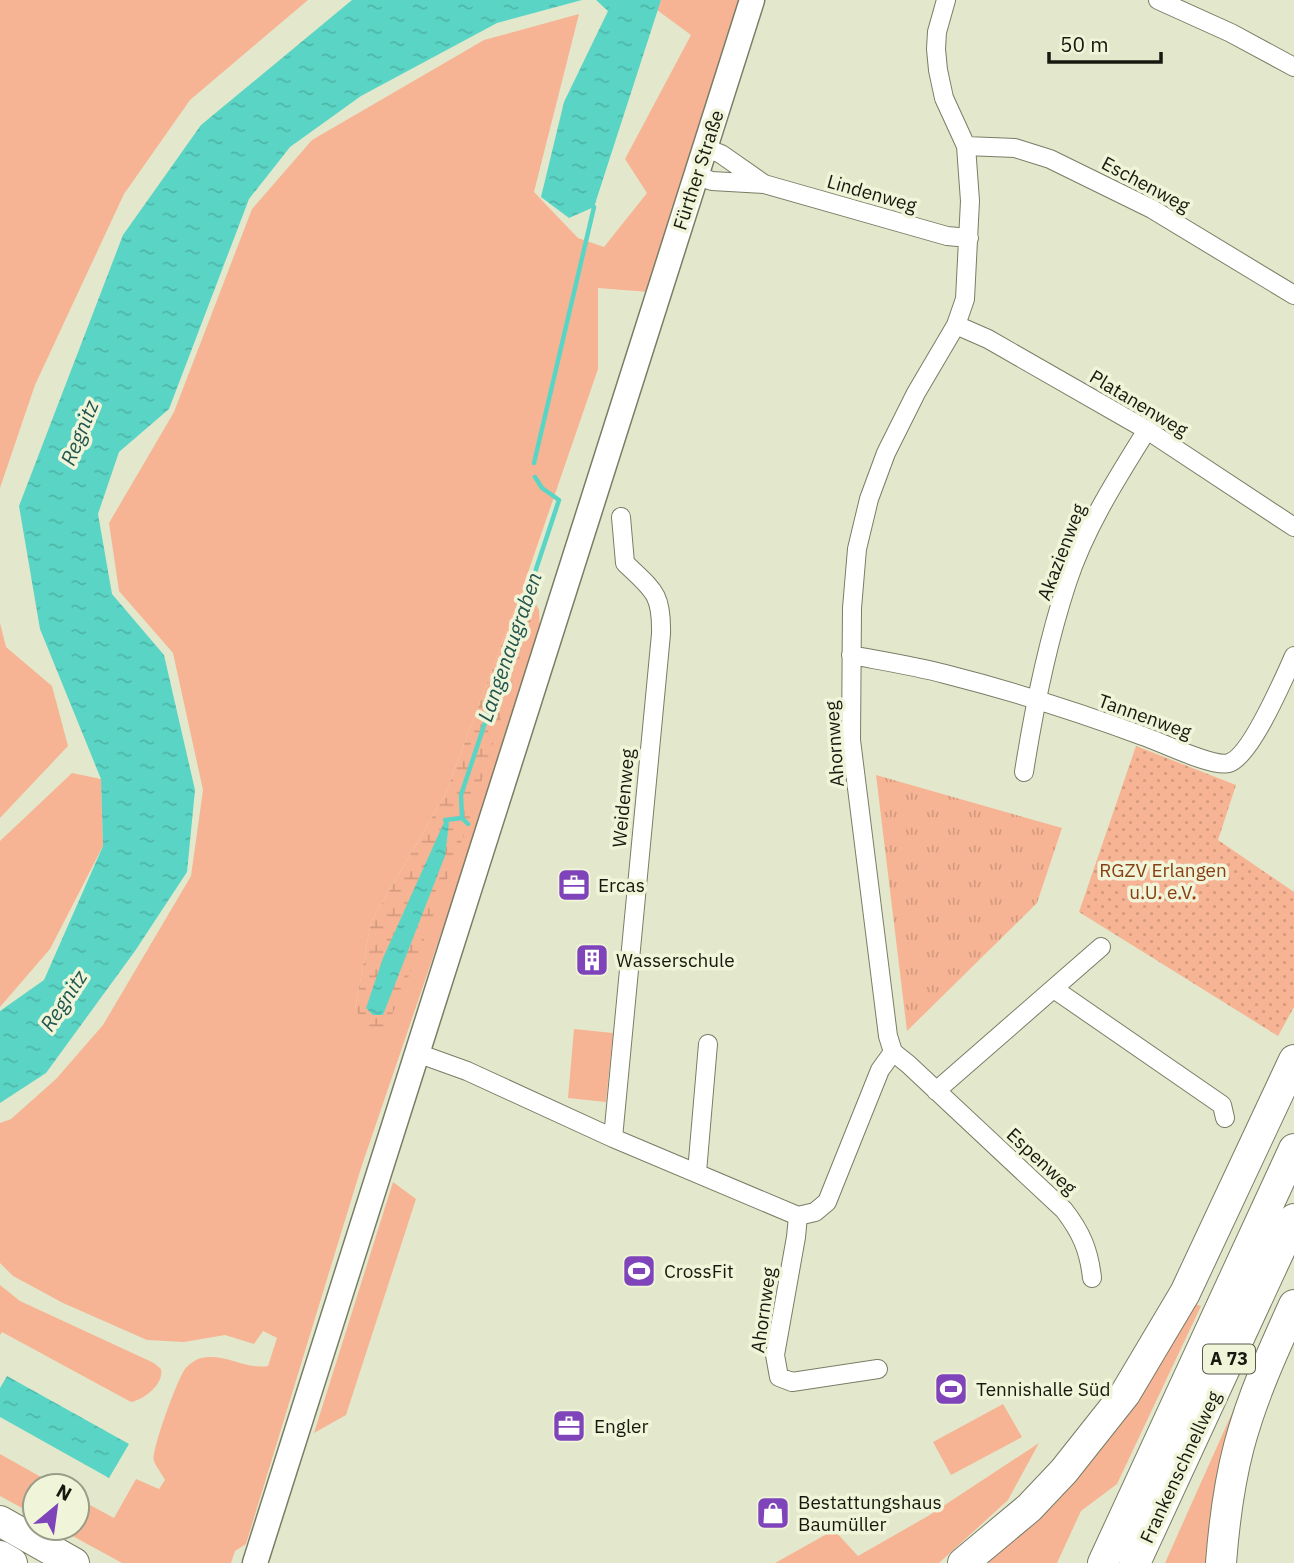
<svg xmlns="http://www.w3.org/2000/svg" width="1294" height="1563" font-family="'IBM Plex Sans',sans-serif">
<defs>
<pattern id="wetland-marsh" width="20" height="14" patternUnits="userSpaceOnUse" patternTransform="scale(1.75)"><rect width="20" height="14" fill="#f7b494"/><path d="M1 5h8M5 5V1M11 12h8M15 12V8" fill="none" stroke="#d39a7e"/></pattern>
<pattern id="park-tufts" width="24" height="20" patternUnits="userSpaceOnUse" patternTransform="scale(1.75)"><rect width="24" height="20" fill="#f7b494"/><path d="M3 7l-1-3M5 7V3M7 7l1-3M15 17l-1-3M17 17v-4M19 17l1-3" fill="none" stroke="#d39a7e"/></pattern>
<pattern id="garden-dots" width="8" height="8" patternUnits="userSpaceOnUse" patternTransform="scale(1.75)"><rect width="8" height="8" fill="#f7b494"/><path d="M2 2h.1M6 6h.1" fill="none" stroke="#d39a7e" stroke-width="1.8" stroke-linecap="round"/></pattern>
<pattern id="water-ripples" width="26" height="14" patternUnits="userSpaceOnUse" patternTransform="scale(1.75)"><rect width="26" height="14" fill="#5ad5c5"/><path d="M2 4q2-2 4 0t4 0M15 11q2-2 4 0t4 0" fill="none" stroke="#4eb6a8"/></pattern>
</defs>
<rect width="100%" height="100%" fill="#e3e8cc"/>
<path fill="#f7b494" d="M0,0h308l-118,100 -66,94 -89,191 -35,103z
M661,0h79l-91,292 -51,-4v81l-75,218 -78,208 -74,127 -16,87 176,-387 2,-24 6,12 1,21 -52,165 -127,372 -115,376 -11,7 -4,12h-109l-64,-35h19v-30l37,20 22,-39 23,10 6,-9c-3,-6 -9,-13 -11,-19 -3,-10 24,-83 31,-92 3,-4 9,-8 13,-10 25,-8 46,11 70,7l9,-28 -14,-7 -9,13 -29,-9 -41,7 -37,-2 -84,-37 -50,-27 -13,-13v-140l11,-4 45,-40 47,-54 88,-149 12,-86 -30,-137 -54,-62 -10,-68 65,-111 78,-203 60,-69 172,-100 95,-26 -45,178 44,46 26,9 43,-54 -22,-34 66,-124 -34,-25z
M0,623l6,24 46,39 16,60 -68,72z
M72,773l29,6 2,67 -53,103 -50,58v-166z
M574,1029l39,4 -7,69 -38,-4z
M393,1182l23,17 -70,216 -32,18z
M0,1285l20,16 134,62 7,6c3,15 -16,30 -30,33l-129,-70 -2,3z
M1192,1303l9,3 -84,178 -36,27 -24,52h-73z
M1245,1384l-35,179h-45z
M1003,1404l19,33 -71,38 -18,-33z
M1039,1443l-31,57 -69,63h-164l59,-33 24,26 70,-40z
M0,1454l57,32h-22v29l-35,-19z"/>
<path fill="url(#wetland-marsh)" d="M523,587l8,1 2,10 -2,24 -63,202 -44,116 -44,103 -25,-34 16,-87 74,-127z"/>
<path fill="url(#park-tufts)" d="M876,775l186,53 -25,75 -130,128z"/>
<path fill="url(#garden-dots)" d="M1136,746l100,39 -18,55 76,52v115l-16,29 -199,-124z"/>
<path fill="url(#water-ripples)" d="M352,0h230l-85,23 -136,73 -71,51 -41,52 -80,210 -50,43 -21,62 14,80 52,61 31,135 -8,82 -52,79 -89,122 -46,30v-92l44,-31 59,-134 -2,-67 -61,-150 -21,-123 104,-271 78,-110z
M596,0h65l-67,207 -25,11 -28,-21 23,-95 44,-91z
M445,820l4,3 -4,33 -62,159h-10l-7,-7 17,-50z
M7,1376l122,68 -20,34 -109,-61v-29z"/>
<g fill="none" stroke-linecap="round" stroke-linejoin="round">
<path stroke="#5ad5c5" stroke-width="4.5" d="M534,463l60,-256
M445,820l17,-2
M468,824l-6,-6 -1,-23 98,-295 -17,-12 -7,-11"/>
<defs>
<path id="street" d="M1158,0l73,33 63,34
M966,146l49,2 35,11 102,50 142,86
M706,148l15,6 43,30
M697,176l15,5 52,3 183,52 22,2
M956,325l32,14 159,91 147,97
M851,655c32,6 64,11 94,19 67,17 133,38 198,62 18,6 70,32 86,27 22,-7 55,-85 65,-107
M1024,772c10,-64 23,-128 43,-189 18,-55 50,-105 80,-153
M1054,989l168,116 3,13
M893,1052l15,12 156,146c17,22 25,40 28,68
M417,1053l50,18 146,67 185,78
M936,1091l165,-144
M613,1138l48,-504c1,-41 -8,-44 -36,-71l-4,-46
M697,1172l11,-128
M798,1216l17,-4 12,-10 53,-132 13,-18 -5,-16 -37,-296 1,-132 5,-59 12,-50 17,-46 30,-60 40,-68 9,-26 5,-98 -4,-55 -22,-48 -6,-28 -2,-21 1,-17 9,-32
M798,1216l-2,21 -21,118 4,22 13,5 86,-13"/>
<path id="secondary" d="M255,1563l497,-1563"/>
<path id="highway" d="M0,1521l74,42
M0,1556l12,7
M963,1563l66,-55 35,-37 61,-77 60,-101 109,-233
M1103,1563l191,-414
M1135,1563l159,-344
M1221,1563c3,-39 8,-79 18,-117 13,-49 34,-95 55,-141"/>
</defs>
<use href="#street" stroke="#797d65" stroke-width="20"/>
<use href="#secondary" stroke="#797d65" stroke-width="27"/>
<use href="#highway" stroke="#797d65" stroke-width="32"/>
<use href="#street" stroke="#fff" stroke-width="18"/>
<use href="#secondary" stroke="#fff" stroke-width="24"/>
<use href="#highway" stroke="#fff" stroke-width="30"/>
</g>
<defs>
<symbol id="office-square" viewBox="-11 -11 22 22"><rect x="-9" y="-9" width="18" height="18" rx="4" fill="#8044ba" stroke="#f0f5d9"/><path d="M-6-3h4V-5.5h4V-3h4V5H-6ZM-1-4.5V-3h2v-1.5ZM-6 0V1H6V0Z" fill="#fff"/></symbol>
<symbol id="building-square" viewBox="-11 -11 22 22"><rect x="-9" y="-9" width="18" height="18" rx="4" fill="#8044ba" stroke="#f0f5d9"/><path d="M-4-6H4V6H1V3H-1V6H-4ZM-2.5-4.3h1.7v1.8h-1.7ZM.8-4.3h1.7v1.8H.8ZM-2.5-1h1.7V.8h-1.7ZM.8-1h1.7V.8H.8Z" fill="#fff"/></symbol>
<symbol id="stadium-square" viewBox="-11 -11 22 22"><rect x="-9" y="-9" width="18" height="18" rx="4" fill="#8044ba" stroke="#f0f5d9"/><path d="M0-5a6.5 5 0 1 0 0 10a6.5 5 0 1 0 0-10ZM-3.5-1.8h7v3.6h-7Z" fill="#fff"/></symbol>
<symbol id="shop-square" viewBox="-11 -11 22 22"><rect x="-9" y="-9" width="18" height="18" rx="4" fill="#8044ba" stroke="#f0f5d9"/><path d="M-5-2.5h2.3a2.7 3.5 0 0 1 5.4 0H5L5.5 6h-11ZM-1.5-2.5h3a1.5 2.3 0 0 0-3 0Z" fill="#fff"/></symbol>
</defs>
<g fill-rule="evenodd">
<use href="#office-square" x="555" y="866" width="38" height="38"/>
<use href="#building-square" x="573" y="941" width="38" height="38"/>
<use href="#stadium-square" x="620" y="1252" width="38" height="38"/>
<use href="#stadium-square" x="932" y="1370" width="38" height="38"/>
<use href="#office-square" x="550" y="1407" width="38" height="38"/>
<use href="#shop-square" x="754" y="1494" width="38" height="38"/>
</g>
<g text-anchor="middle" stroke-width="7" stroke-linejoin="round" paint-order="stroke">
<rect fill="#f0f5d9" stroke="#585b4c" stroke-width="2" x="1203" y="1344.5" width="52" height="29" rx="5"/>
<g font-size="18" font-weight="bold" fill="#17190f">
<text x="1229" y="1365">A 73</text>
</g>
<g font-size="19" fill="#17190f" stroke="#f0f5d9">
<text transform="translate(698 170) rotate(-72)" y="7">Fürther Straße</text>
<text transform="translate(1146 184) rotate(28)" y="7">Eschenweg</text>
<text transform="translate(872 193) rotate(16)" y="7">Lindenweg</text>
<text transform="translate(1139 403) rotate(31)" y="7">Platanenweg</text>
<text transform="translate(1061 552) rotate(-69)" y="7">Akazienweg</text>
<text transform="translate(1145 716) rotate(20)" y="7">Tannenweg</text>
<text transform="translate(834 744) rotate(-94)" y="7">Ahornweg</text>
<text transform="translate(623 798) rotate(-85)" y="7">Weidenweg</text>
<text transform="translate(1042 1161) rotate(43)" y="7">Espenweg</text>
<text transform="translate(763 1310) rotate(-82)" y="7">Ahornweg</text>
<text transform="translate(1180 1467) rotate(-65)" y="7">Frankenschnellweg</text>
</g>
<g font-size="19" fill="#893f14" stroke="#f0f5d9">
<text x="1163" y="877">RGZV Erlangen<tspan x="1163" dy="22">u.U. e.V.</tspan></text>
</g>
<g font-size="19" fill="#17190f" stroke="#f0f5d9" text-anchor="start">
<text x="598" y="892">Ercas</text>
<text x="616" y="967">Wasserschule</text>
<text x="664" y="1278">CrossFit</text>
<text x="976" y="1396">Tennishalle Süd</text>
<text x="594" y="1433">Engler</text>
<text x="798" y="1509">Bestattungshaus<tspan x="798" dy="22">Baumüller</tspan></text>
</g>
<g font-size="21" font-style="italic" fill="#22564f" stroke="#f0f5d9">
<text transform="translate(80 433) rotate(-68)" y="7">Regnitz</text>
<text transform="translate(510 647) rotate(-71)" y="7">Langenaugraben</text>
<text transform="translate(64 1001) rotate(-57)" y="7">Regnitz</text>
</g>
</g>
<g transform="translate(56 1507) rotate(29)"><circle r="33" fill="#f0f5d9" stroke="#999d88" stroke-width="2"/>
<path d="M0-5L12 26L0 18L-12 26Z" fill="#8044ba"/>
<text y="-10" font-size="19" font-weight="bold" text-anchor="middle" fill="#17190f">N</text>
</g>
<path d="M1049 52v10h112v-10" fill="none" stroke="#17190f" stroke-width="3.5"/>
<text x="1060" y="52" font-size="21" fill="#17190f" stroke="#f0f5d9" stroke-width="5" paint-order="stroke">50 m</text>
</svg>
